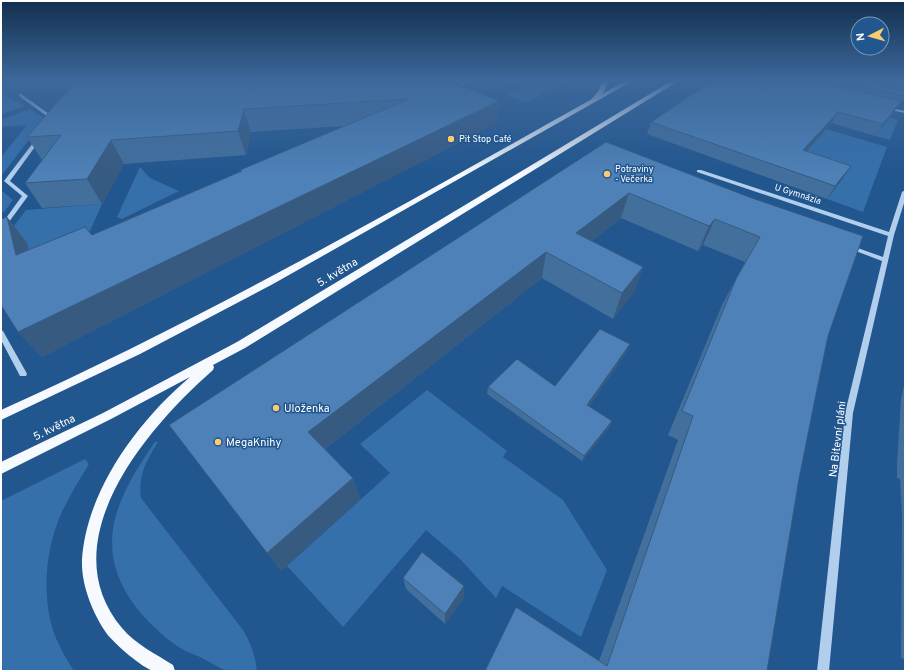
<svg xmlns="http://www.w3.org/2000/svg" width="906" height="672" font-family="Overpass,sans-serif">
<rect width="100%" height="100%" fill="#21568e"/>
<path fill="#3570ab" d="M495,80h76l-45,22 -20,-7 20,-10 -13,-4 -23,10 -5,-3 3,-4z
M789,91l109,29 -8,20 -15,-4 9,-13z
M1,93l24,13 -24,8z
M30,109l15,10 -44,57v-19l26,-32 -26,2v-7z
M782,116l105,31 -24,65 -36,-13 16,-21 -123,-45z
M140,167l10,11 29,13 -57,28 -5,-2z
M1,190l12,10 -9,12h-3z
M102,204l-12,27 -55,26 -34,-14 25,-33z
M427,390l80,61 -4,6 60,43 44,70 -26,67 -79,-51 -6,12 -36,-39 -34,-29 -83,97 -56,-61 103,-93 -30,-29z
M155,442h3c-12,19 -20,34 -17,56l102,132c8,13 12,25 14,41 -9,0 -19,1 -28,0 -9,-2 -19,-9 -27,-13 -8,-4 -18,-7 -25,-12 -38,-28 -71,-67 -64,-117 5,-32 24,-61 42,-87z
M85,459l4,5c-10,16 -20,33 -28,50 -15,34 -19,78 -9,113 5,16 13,30 22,44h-73v-170z"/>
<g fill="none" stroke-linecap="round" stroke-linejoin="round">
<path fill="#b1ceec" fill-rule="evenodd" d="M270,80h4l-2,14 -2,1 -2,-1z
M467,80h5l-20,10 -3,-1z
M19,94h2l35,25 -1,2h-4v-2l-32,-23z
M886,107l19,4v2l-19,-4z
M36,139l4,1 -30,41 18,15 -25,34 -2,1v-6l21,-29 -18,-15z
M697,170h4l188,62 13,-40 3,-2v10l-11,35 -41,178 -24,258h-12l28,-258 37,-152 -34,-13 -1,-1 3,-2 2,1 31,11 5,-21 -191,-64z
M1,330l2,1 23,41 1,2 -1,2h-6l-19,-36z"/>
<path fill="#f6faff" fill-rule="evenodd" d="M602,80h6l-3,10 -3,4 25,-14h7l-361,204 -133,70 -139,66v-10c204,-92 397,-202 591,-311l7,-9z
M673,80h7l-435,268 -32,17 1,2 -1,3c-65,57 -164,171 -91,258 13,16 34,26 51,37l2,6c-7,0 -15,1 -21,0 -11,-2 -40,-28 -47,-37 -14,-20 -26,-49 -25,-74 4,-69 56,-139 108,-183l-79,42 -110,55v-12l102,-49 134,-71z"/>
</g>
<path fill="#436f9d" d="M73,80h196l-1,4h6l-1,-4h173l53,21 -2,22 -455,234 -24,-25 -11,-115 20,26 2,7 63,-15 149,-64 -1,-1 104,-44 -93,6 -5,23 -122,9 -22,40 -60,4 -17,-25 17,-23 -15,-23 48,-55z
M714,80h191v18l-8,9 -22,29 -43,-13 -26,28 37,27 -16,21 -180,-65 4,-12z
M606,142l143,55 79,139 -13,63 -16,80 -32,192h-282l114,-10 79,-221 -10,-5 54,-130 23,-43 -42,-17 -5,6 -77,-33 -29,23 51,26 -9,25 -21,27 -71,-41 -217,171 28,29 7,21 -79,72 -112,-146z
M628,350l-39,56 21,21 -28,34 -95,-67 1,-7 67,-1z
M905,381v279l-4,-2 1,-143 -2,-36 -3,-1v-14l4,-65z
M403,578l61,20 -19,26 -39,-35z"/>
<path fill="#375a80" d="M260,80h9l-2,8 -7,-5z
M905,96l-4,8 -3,4z
M499,101l-2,22 -455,234 -24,-25z
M901,101l-7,11 -19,24 8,-12z
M244,109l7,23 -5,23 -8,-24z
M838,112l-6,11 -35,39 6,-12z
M111,140l13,24 -22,40 -15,-25z
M851,166l-8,12 -16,21 8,-13z
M629,193l-8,25 -51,40 6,-25z
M7,217l20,26 10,37 -21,-25z
M715,219l-12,26 -5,6 11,-25z
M546,252l-4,26 -225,177 -9,-23z
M643,267l-9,25 -21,27 9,-26z
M630,344l-2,6 -43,61 2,-6z
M612,421l-2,6 -28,34 2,-5z
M353,478l7,21 -79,72 -14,-18z
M464,586v12l-19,26v-10z"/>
<path fill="#4e81b7" stroke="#375a80" d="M77,80h183v3l3,1 72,-4h111l53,21 -481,231 -17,-27v-86l6,-2 9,38 69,-28 7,8 150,-64 -2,-1 169,-71 -165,10 -6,22 -127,9 -24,39 -62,4 36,-48 -34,2z
M714,80h102l4,2 81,19 -18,23 -45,-12 -35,38 48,16 -16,20 -184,-64z
M836,80h20l49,12v4z
M876,80h29v7z
M606,142l143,55 114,39 -35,100 -13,63 -16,80 -32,192h-282l31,-64 91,59 86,-250 -11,-5 54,-132 24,-42 -45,-18 -6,7 -80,-33 -53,40 67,34 -21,26 -76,-41 -238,180 45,46 -86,75 -98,-128z
M600,329l30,15 -43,61 25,16 -28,35 -96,-69 29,-28 38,27z
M422,552l42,34 -19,28 -42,-36z"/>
<linearGradient id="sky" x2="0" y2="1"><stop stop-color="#122f4e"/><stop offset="0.46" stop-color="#3d689b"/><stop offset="1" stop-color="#3d689b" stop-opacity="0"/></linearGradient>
<rect width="906" height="174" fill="url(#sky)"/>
<g fill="#f8cb72" stroke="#21568e" stroke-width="1.5">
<circle cx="451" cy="139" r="4"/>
<circle cx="607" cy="174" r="4"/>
<circle cx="276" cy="408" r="4"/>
<circle cx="218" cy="442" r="4"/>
</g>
<g text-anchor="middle" stroke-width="3" stroke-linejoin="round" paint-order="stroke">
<g font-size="9" fill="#fff" stroke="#21568e" text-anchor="start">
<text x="459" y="142">Pit Stop Café</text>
<text x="615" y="172">Potraviny<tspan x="615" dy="10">- Večerka</tspan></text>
</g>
<g font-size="9" fill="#fff" stroke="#21568e">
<text transform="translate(798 194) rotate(18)" y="3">U Gymnázia</text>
</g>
<g font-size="11" fill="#fff" stroke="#21568e">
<text transform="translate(337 272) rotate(-31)" y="4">5. května</text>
<text transform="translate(54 427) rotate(-26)" y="4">5. května</text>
<text transform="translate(837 439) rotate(-83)" y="4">Na Bitevní pláni</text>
</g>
<g font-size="11" fill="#fff" stroke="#21568e" text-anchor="start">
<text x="284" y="412">Uloženka</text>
<text x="226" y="446">MegaKnihy</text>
</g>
</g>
<rect width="906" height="672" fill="none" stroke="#ffffff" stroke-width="4"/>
<g transform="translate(870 36) rotate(264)"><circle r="19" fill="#21568e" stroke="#7a9abb"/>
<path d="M0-3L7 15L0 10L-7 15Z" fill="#f8cb72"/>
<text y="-6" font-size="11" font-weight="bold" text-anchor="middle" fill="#ffffff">N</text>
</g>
</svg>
